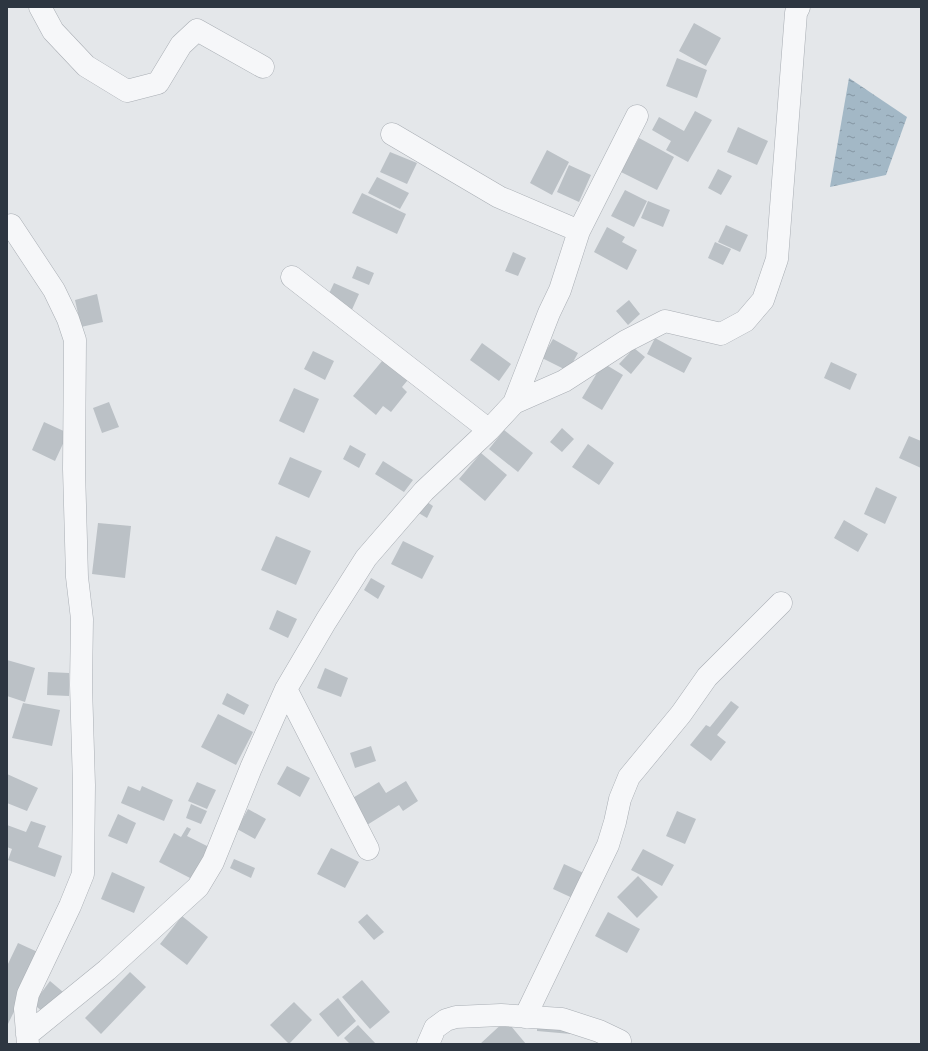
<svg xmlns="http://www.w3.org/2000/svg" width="928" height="1051" font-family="Signika,sans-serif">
<defs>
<pattern id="water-ripples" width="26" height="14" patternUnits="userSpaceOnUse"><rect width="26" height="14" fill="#a3b8c6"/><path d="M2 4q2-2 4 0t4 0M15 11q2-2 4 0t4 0" fill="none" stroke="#8596a2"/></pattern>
</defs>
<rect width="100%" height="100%" fill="#e4e7ea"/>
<path fill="url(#water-ripples)" d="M849,78l58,39 -21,58 -56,12z"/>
<path fill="#bbc1c6" d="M694,23l27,15 -15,28 -27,-15z
M677,58l30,12 -10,28 -31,-12z
M695,111l17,9 -24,42 -22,-12 5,-9 -19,-11 7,-13 25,14z
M738,127l30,14 -11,24 -30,-13z
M639,138l35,19 -17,33 -36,-18z
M547,150l22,12 -17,33 -22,-12z
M390,152l27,11 -10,21 -27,-12z
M569,165l22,10 -12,27 -22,-10z
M718,169l14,7 -11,19 -13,-7z
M377,177l32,16 -9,16 -32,-16z
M625,190l22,11 -13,26 -23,-11z
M362,193l44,21 -9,20 -45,-21z
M648,201l22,9 -7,17 -22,-9z
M726,225l22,10 -8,17 -22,-10z
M607,227l18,10 -3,5 15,8 -10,20 -33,-18z
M715,242l16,7 -8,16 -15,-7z
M513,252l13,6 -8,18 -13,-5z
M357,266l17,7 -5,12 -17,-7z
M334,283l25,11 -9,20 -25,-12z
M97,294l6,28 -22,5 -6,-27z
M629,300l11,14 -12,11 -12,-14z
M655,338l37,20 -8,15 -37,-19z
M553,339l25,14 -10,18 -26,-13z
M482,343l29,21 -12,17 -29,-21z
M634,348l11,9 -14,17 -12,-10z
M313,351l21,10 -9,19 -21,-11z
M387,355l25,20 -10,12 5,5 -16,20 -8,-6 -7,9 -23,-19z
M831,362l26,12 -7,16 -26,-12z
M603,363l20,12 -21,35 -20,-12z
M294,388l25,11 -15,34 -25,-12z
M109,402l10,25 -17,6 -9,-25z
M44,422l24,11 -13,28 -23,-11z
M562,428l12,11 -12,13 -12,-10z
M504,430l29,23 -15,19 -29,-23z
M909,436l12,5v27l-22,-10z
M588,444l26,19 -15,22 -27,-18z
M350,445l16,9 -7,14 -16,-9z
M481,453l26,22 -22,26 -26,-22z
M290,457l32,14 -13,27 -31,-14z
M383,461l30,19 -9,12 -29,-18z
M876,487l21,10 -12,27 -21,-10z
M424,500l9,6 -6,12 -10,-6z
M844,520l24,14 -10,18 -24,-14z
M98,523l33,3 -6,52 -33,-4z
M276,536l35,15 -15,34 -35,-15z
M403,541l31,15 -12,23 -31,-15z
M371,578l14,8 -7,13 -14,-9z
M277,610l20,9 -9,19 -19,-9z
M7,660l28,8 -10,34 -18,-6z
M325,668l23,10 -7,19 -24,-9z
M48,672l21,1v23l-22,-1z
M227,693l22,12 -5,10 -22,-11z
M731,701l8,6 -22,28 9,7 -15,19 -21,-16 16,-20 4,2z
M23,703l37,7 -8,36 -40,-8z
M218,714l35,18 -17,33 -35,-18z
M371,746l5,15 -21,7 -5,-15z
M287,766l23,12 -10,19 -23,-13z
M7,774l31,14 -11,23 -20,-8z
M406,781l12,20 -15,10 -4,-6 -32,20 -16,-26 28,-17 7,11z
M197,782l19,8 -9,19 -19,-8z
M128,786l12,5 2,-5 31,14 -9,21 -43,-18z
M191,804l16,7 -6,13 -15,-6z
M248,809l18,10 -11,20 -18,-10z
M677,811l19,8 -11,25 -19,-8z
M118,814l18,9 -9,21 -19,-8z
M31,821l15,5 -8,21 24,9 -7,21 -47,-17 4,-11 -5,-2v-22l19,7z
M187,827l4,2 -4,7 22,11 -17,32 -33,-17 15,-29 7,4z
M331,848l28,14 -14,26 -28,-14z
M643,849l31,16 -12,21 -31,-16z
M234,859l21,9 -4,10 -21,-10z
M564,864l26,12 -11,25 -26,-12z
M112,872l33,15 -11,26 -33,-14z
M638,876l20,21 -21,21 -20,-21z
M608,912l32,17 -13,24 -32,-17z
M367,914l17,18 -10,8 -16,-18z
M182,916l26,21 -21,28 -27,-21z
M18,943l24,11 -34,70 -1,-1v-57z
M130,972l16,15 -45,47 -16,-16z
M362,980l28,32 -20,17 -28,-32z
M50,981l13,11 -17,22 -13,-10z
M338,998l18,23 -18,16 -19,-23z
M294,1002l18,18 -23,24 -19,-19z
M506,1020l20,24h-46z
M537,1021l35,3 -1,10 -34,-3z
M358,1025l18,19h-26l-6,-6z"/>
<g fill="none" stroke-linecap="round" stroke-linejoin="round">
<defs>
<path id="street" d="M40,7l13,24 33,35 41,25 31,-8 23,-38 16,-15 66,37
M392,134l107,63 80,34
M11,225l43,65 14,29 7,21 -1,129 3,108 5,42 -1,66 3,100 -1,89 -13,32 -42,88 -3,15 3,35
M292,277l197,153
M514,403l35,-90 11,-23 19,-59 58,-115
M286,689l82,160
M525,1017l83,-172 7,-23 5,-23 9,-22 52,-63 26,-37 74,-74
M27,1035l80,-65 91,-83 15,-25 38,-94 35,-79 40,-68 40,-63 58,-67 65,-61 25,-27 50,-22 62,-40 39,-20 56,13 24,-13 18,-21 14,-41 19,-246 3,-6
M428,1044l7,-16 11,-8 10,-3 45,-2 61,4 37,12 21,10"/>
</defs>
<use href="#street" stroke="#a9aeb4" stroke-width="23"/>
<use href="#street" stroke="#f6f7f9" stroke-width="22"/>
</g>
<rect width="928" height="1051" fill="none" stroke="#2d3641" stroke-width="16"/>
</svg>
